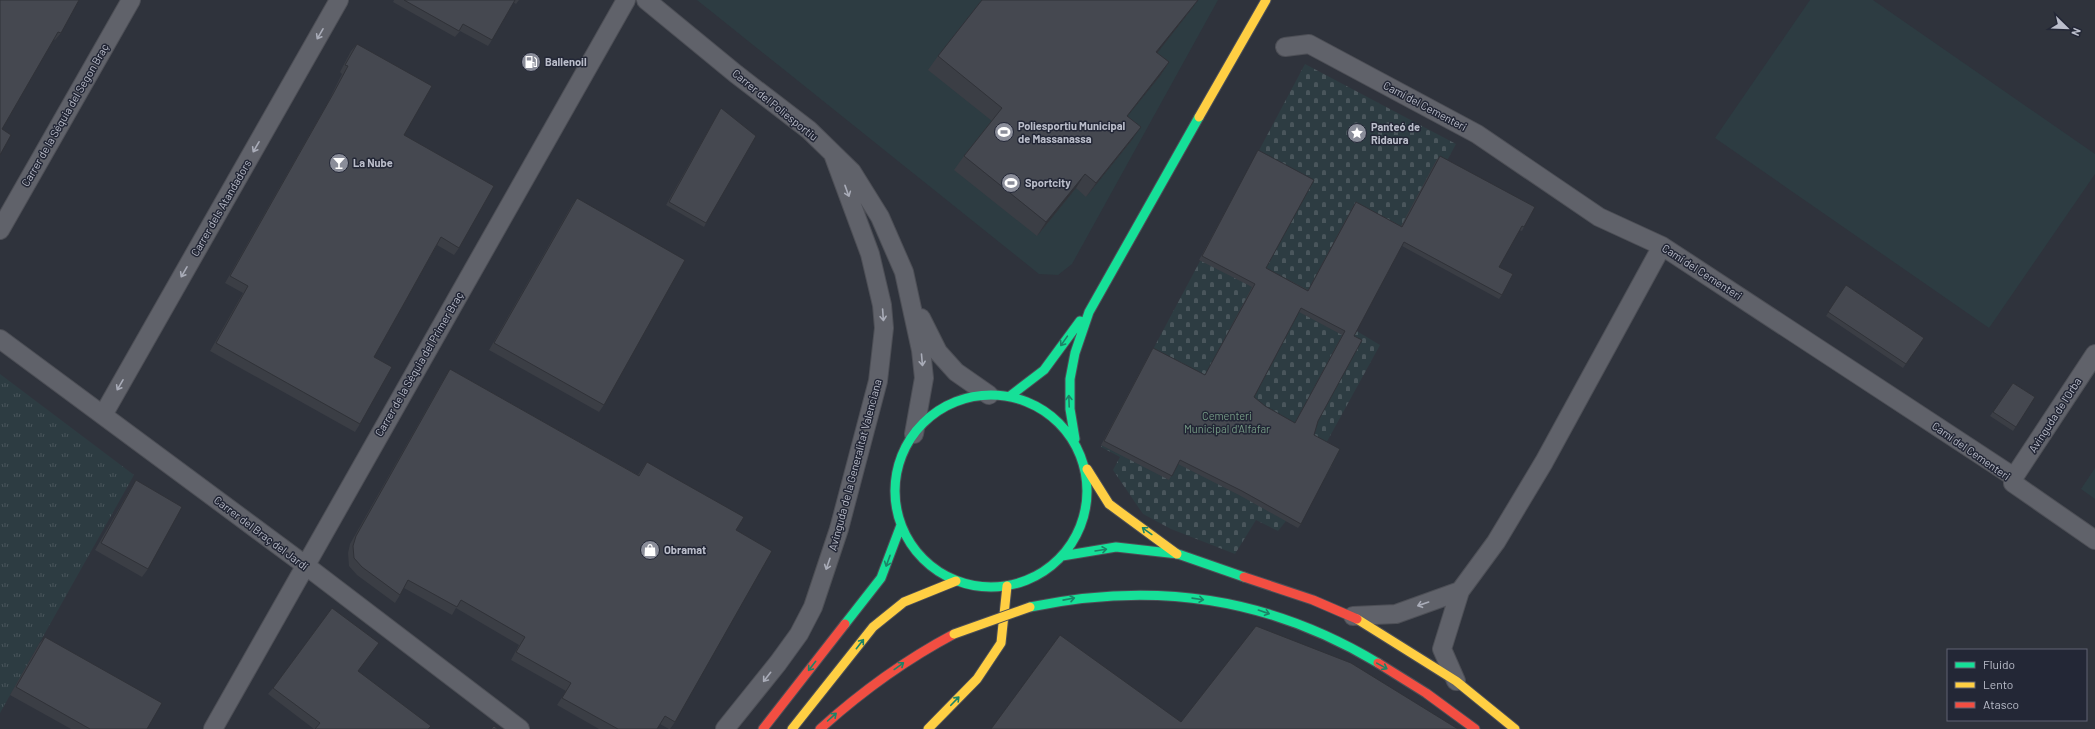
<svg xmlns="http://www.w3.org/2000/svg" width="2095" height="729" font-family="Barlow,sans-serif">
<defs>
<pattern id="grass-tufts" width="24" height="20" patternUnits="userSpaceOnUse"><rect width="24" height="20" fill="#2d3c42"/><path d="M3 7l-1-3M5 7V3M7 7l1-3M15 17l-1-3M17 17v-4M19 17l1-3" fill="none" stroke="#4a565c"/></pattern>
<pattern id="cemetery-stones" width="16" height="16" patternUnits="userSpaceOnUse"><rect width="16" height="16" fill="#2d3c42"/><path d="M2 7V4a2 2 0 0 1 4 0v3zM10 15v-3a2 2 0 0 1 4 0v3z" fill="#4a565c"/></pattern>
</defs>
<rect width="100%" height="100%" fill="#2f333c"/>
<path fill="url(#grass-tufts)" d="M0,374l134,101 -134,238z"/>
<path fill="url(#cemetery-stones)" d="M1305,64l151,80 -101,186 25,15 -56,102 13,9 -39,71 -12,-6 -8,10 -22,-11 -21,34 -64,-25 -28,-15 -30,-44 7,-13 -19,-10z"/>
<path fill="#2d3c42" d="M697,0h521l-146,264 -14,11 -19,-1z
M1810,0h63l222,154v20l-106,154 -274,-190z
M2095,468v31l-14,-10z"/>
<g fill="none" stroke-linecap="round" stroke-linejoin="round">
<defs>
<path id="street" d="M646,0l90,74 73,56 43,42 28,45 24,55 17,78 3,28 -10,56
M1285,47l24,-3 168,90 122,83 63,29 352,231 -1,6 82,57
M0,230l131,-230
M921,318l17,34 18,20 33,23
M0,339l305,226 215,164
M103,415l236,-415
M2014,477l81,-123
M1353,616l43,-2 64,-23
M1456,681l-14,-32 18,-58 36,-49 48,-80 118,-216
M213,729l413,-729
M725,729l53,-66 21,-29 14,-27 26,-78 39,-148 6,-53 -2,-23 -12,-51 -37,-100"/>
<path id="fast" d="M895 491a96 96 0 1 1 192 0a96 96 0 1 1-192 0Z
M1010,396l34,-26 36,-49
M1075,439l-5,-30v-30l5,-26 14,-41 110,-195
M1062,556l54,-9 62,7 66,23
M1030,607c125,-26 238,-10 348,56
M845,624l36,-46 20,-53"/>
<path id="slow" d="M1199,117l67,-117
M1087,469l22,35 68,50
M1357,619l99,62 59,48
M792,729l81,-102 31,-25 52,-21
M928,729l49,-50 24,-36 6,-57"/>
<path id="jam" d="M1244,577l69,23 44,19
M1378,663l48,30 49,36
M763,729l82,-105
M820,729c41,-37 85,-69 134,-95"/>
</defs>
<use href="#street" stroke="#4d4f56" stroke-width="20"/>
<use href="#fast" stroke="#4d4f56" stroke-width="11"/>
<use href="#slow" stroke="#4d4f56" stroke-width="11"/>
<use href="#jam" stroke="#4d4f56" stroke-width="11"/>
<use href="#street" stroke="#60626a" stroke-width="18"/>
<use href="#fast" stroke="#16e098" stroke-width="9"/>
<use href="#slow" stroke="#ffcf43" stroke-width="9"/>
<use href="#jam" stroke="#f24e42" stroke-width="9"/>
<defs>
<path id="slow-bridge" d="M954,634l76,-27"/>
</defs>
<use href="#slow-bridge" stroke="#4d4f56" stroke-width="11" stroke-linecap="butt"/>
<use href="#slow-bridge" stroke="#ffcf43" stroke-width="9"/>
</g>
<path fill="#3b3e45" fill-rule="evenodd" d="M0,0l61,33 -6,7 -2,-1 -51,90z
M394,0h125l-3,4 -3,-2 -21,38 -4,6 -28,-15 -5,6 -62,-35z
M1198,0l-8,11 -33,42 12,9 -9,14 -33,40 4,25 -45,56 -10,-9 -39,48 -83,-66 10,-14 28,-35 -64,-51 10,-14z
M357,44l47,91 55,113 -5,7 -17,-10 -63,112 -14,67 -5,8 -145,-81 33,-58 -18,-10 103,-181 14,-28 -2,-2 11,-21z
M721,108l-15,115 -2,4 -38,-22z
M1258,150l8,118 42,22 45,-84 3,-4 45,24 36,-67 3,-3 84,71 -2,4 -3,-1 -20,37 3,28 -3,4 -97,-53 -48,90 -36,85 -4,14 -13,89 -3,4 -59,-33 -61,-31 -9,16 -68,-35 50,-94 2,-3 52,27 47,-88 -53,-27 57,-106zM1299,312l43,23 -47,88 -30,-17 -11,-9z
M577,198l27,207 -5,7 -110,-62 83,-145z
M1846,285l78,53 -21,30 -77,-52z
M450,369l188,106 9,-13 89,68 -61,192 -5,7h-1l-9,-5 -3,5h-58l-42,-24 9,-14 -55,-31 8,-15 -63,-37 -4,7 -48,-27 -4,7 -5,8 -38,-28 -8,-9 -1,-13 2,-9 95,-167z
M2013,383l22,14 -22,34 -23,-15z
M136,480l12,89 -6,8 -47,-27 36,-62z
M45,637l102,92h-76l-61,-34 29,-51z
M358,672l70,57h-114l-46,-35 5,-6z"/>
<path fill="#303238" d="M1198,0l-8,11 -43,55 9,-14z
M1169,62l-9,14 -43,53 10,-13z
M1141,127l-10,14 -45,56 10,-14z
M1085,174l-9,14 -39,48 9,-14z"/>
<path fill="#454850" stroke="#303238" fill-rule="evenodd" d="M0,0h79l-18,33 -3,-1 -56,97 9,6 -11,20z
M404,0h111l-23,40 -29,-16 -4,7z
M982,0h216l-42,52 13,10 -42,54 14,11 -45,56 -11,-9 -39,48 -82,-66 38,-48 -64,-52z
M357,44l75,42 -28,49 90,51 -35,62 -18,-11 -35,63 -32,57 18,10 -32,57 -144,-81 32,-57 -18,-10 103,-182 15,-28 -3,-1z
M721,108l35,28 -50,87 -37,-21z
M1258,150l56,30 -48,88 42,23 48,-89 46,25 38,-71 95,51 -11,20 -2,-1 -23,41 14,7 -11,21 -98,-53 -50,94 8,4 -44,81 -4,14 26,14 -39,75 -59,-33 -62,-31 -8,16 -68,-35 49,-93 52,27 50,-91 -53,-28zM1301,308l44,23 -50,92 -30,-17 -11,-9z
M577,198l108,62 -81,145 -110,-62z
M1846,285l78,53 -18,26 -78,-52z
M450,369l189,107 8,-14 19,11 78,44 -8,13 36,21 -97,171 -10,-6 -8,13h-39l-56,-31 9,-15 -55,-31 9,-15 -64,-37 -4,7 -49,-27 -8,15 -38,-28 -8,-9 -1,-12 3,-10z
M2013,383l22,14 -19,30 -23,-15z
M136,480l46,27 -34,62 -47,-26z
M332,608l47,35 -21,28 73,55 -3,3h-113l5,-6 -47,-35z
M1256,626l95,37 107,66h-467l69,-94 121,87z
M45,637l117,66 -15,26h-57l-74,-42z
M494,726l4,3h-7z"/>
<defs><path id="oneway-shaft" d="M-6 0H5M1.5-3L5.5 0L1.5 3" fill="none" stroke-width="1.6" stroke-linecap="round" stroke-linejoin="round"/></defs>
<g stroke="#a9acb8">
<use href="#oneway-shaft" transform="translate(320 34) rotate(120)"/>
<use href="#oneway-shaft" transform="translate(256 147) rotate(120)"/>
<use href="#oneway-shaft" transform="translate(847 191) rotate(70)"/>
<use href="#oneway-shaft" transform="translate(184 272) rotate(120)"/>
<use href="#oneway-shaft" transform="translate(883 315) rotate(86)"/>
<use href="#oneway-shaft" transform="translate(922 360) rotate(85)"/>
<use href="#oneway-shaft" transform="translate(120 385) rotate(120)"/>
<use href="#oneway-shaft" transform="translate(828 564) rotate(109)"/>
<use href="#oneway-shaft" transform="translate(1423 604) rotate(161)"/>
<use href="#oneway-shaft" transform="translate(767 677) rotate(128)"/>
</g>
<g stroke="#1c8467">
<use href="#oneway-shaft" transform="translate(1064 341) rotate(125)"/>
<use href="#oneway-shaft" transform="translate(1069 401) rotate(-92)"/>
<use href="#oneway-shaft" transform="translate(1147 531) rotate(-144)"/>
<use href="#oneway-shaft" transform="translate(1101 550) rotate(-9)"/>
<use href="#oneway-shaft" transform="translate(888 561) rotate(110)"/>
<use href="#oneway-shaft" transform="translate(1069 599) rotate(-11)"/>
<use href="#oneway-shaft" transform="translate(1198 599) rotate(8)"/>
<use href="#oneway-shaft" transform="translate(1264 612) rotate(19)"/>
<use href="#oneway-shaft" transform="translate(860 644) rotate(-52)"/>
<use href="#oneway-shaft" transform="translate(812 666) rotate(128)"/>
<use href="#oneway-shaft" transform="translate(899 666) rotate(-36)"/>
<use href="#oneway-shaft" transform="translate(1382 666) rotate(29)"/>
<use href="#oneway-shaft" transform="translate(955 701) rotate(-46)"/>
<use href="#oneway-shaft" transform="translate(832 717) rotate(-42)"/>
</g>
<defs>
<symbol id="fuel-disc" viewBox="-11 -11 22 22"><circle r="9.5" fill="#8a8d99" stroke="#232736"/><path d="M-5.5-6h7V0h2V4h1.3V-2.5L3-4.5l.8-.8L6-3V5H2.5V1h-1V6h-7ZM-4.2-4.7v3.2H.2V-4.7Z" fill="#fff"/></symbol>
<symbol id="stadium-disc" viewBox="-11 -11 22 22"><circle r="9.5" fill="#8a8d99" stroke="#232736"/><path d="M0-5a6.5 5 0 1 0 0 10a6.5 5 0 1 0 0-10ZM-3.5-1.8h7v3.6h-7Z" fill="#fff"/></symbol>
<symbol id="sight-disc" viewBox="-11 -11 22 22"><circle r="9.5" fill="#8a8d99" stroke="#232736"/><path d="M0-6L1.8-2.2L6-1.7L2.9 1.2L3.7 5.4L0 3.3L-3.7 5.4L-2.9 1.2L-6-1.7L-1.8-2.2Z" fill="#fff"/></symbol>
<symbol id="bar-disc" viewBox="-11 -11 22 22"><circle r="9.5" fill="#8a8d99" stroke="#232736"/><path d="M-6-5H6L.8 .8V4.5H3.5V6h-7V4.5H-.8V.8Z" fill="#fff"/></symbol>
<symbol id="shop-disc" viewBox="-11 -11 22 22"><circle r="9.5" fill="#8a8d99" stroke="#232736"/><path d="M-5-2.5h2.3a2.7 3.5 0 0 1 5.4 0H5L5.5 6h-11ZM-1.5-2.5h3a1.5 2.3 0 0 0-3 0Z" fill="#fff"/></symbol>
</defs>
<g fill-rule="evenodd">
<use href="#fuel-disc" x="520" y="51" width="22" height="22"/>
<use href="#stadium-disc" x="993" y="121" width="22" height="22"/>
<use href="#sight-disc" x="1346" y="122" width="22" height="22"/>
<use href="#bar-disc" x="328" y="152" width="22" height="22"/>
<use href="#stadium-disc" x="1000" y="172" width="22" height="22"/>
<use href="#shop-disc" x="639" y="539" width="22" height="22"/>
</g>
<g text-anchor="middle" stroke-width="3" stroke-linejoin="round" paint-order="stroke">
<g font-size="11" font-weight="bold" fill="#bbbecb" stroke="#232736" text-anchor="start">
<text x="545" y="66">Ballenoil</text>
<text x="1018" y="130">Poliesportiu Municipal<tspan x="1018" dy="13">de Massanassa</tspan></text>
<text x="1371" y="131">Panteó de<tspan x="1371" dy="13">Ridaura</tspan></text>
<text x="353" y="167">La Nube</text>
<text x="1025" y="187">Sportcity</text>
<text x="664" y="554">Obramat</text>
</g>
<g font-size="11" fill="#bbbecb" stroke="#232736">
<text transform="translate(775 105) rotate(39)" y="4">Carrer del Poliesportiu</text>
<text transform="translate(1425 106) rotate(28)" y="4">Camí del Cementeri</text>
<text transform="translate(65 115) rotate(-60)" y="4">Carrer de la Séquia del Segon Braç</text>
<text transform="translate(221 208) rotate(-60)" y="4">Carrer dels Atandadors</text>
<text transform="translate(1702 272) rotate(33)" y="4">Camí del Cementeri</text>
<text transform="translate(419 364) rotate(-60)" y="4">Carrer de la Séquia del Primer Braç</text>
<text transform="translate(2055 415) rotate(-57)" y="4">Avinguda de l'Orba</text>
<text transform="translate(1971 451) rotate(35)" y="4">Camí del Cementeri</text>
<text transform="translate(855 465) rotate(-75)" y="4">Avinguda de la Generalitat Valenciana</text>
<text transform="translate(261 533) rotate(37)" y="4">Carrer del Braç del Jardí</text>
</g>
<g font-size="11" fill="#759984" stroke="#232736">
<text x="1227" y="420">Cementeri<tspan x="1227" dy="13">Municipal d'Alfafar</tspan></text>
</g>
</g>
<rect x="1947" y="649" width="140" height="72" fill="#232736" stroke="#606372"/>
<rect x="1955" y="662" width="20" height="6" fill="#16e098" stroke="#606372"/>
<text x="1983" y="669" font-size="12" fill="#bbbecb">Fluido</text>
<rect x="1955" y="682" width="20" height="6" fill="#ffcf43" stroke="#606372"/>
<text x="1983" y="689" font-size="12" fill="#bbbecb">Lento</text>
<rect x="1955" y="702" width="20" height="6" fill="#f24e42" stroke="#606372"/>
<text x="1983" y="709" font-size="12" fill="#bbbecb">Atasco</text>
<g transform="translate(2067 28) rotate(113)" stroke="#232736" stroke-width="3" paint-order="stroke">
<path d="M0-3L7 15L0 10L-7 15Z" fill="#bbbecb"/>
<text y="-6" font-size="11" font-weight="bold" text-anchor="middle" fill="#bbbecb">N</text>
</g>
</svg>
